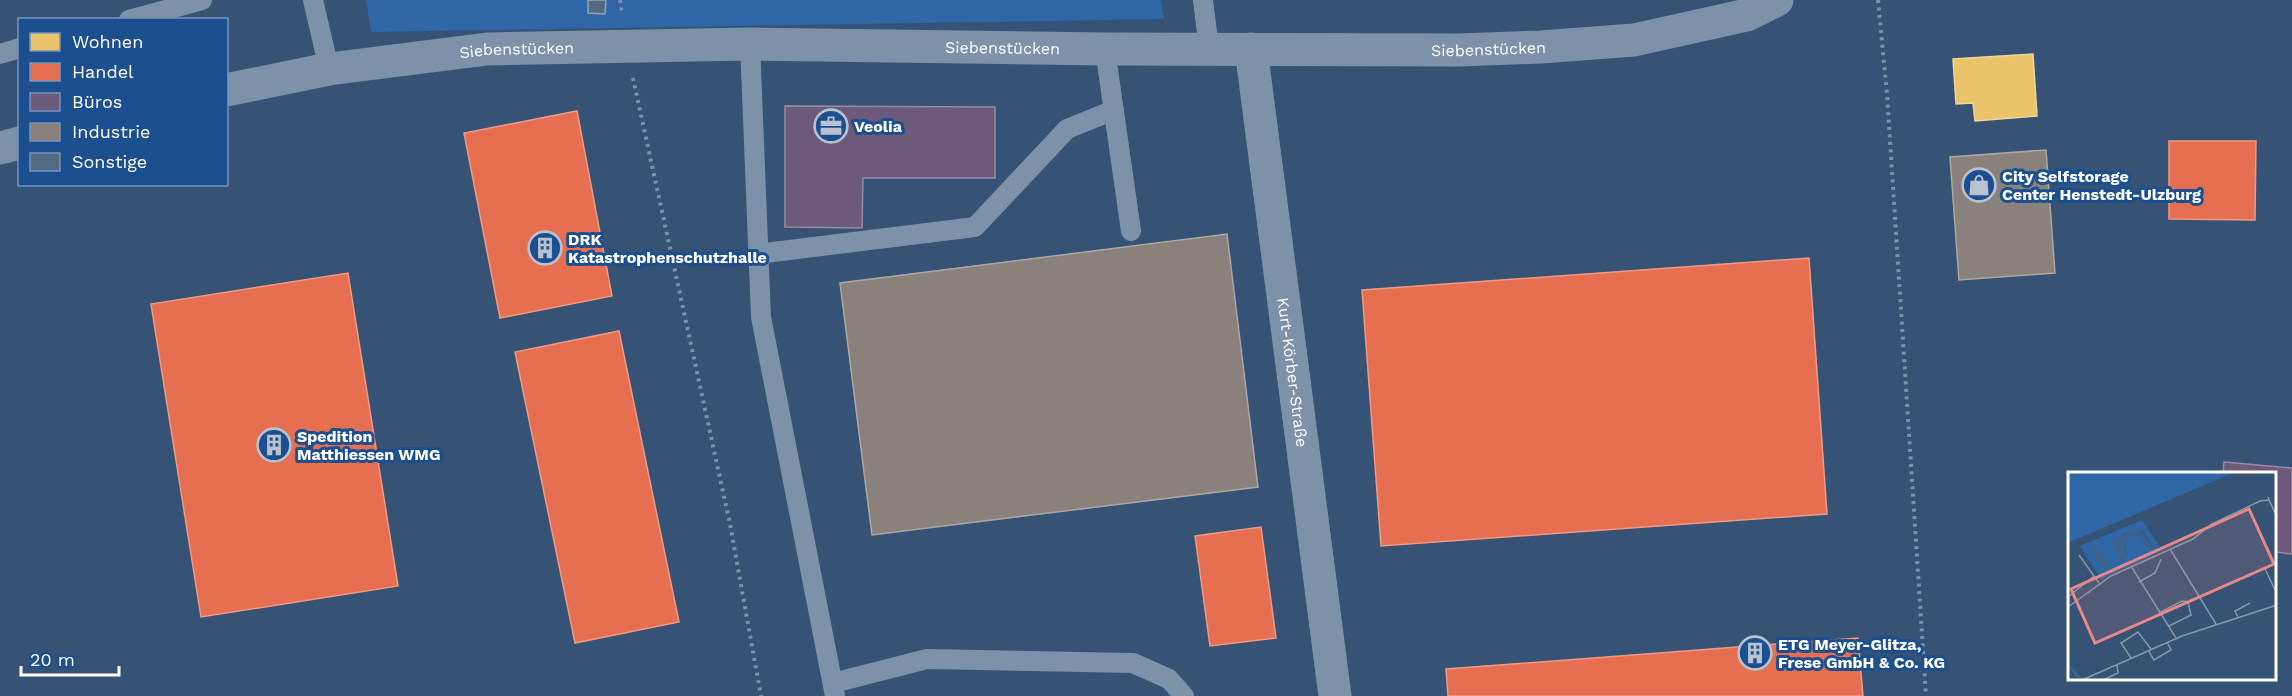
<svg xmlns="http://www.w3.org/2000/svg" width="2292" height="696" font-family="'Work Sans',sans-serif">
<rect width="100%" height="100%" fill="#365274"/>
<path fill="#2f66a5" d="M366,0h795l3,19 -793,13z"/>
<path fill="#e9c46a" stroke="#f0d697" stroke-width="1.5" d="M2033,54l4,62 -62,5 -2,-18 -17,1 -3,-45z"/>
<path fill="#e76f51" stroke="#ee9a85" stroke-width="1.5" d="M577,111l35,185 -112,22 -36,-185z
M2169,141h87l-1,79 -86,-1z
M1809,258l18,256 -446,32 -19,-256z
M348,273l50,313 -197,31 -50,-313z
M619,331l60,291 -104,21 -60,-291z
M1261,527l15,111 -66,8 -15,-110z
M1858,638l5,58h-415l-2,-27z"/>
<path fill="#6d597a" stroke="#998ba2" stroke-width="1.5" d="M785,106l210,1v71h-132l-1,50 -77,-1z
M2224,462l68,6v86l-16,-2v-78h-53z"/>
<path fill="#8a817c" stroke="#ada7a3" stroke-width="1.5" d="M2046,150l9,123 -96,7 -9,-123z
M1227,234l31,253 -386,48 -32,-252z"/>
<path fill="#526984" stroke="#92a2b6" stroke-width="1.5" d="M588,0h18l-1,14 -17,-1z"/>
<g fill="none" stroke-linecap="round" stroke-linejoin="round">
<path stroke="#7d92a8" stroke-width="4" stroke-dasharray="3 4.5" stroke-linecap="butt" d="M620,0l2,14
M1878,0l9,94 39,602
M633,78l97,446 31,172"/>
<path stroke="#7d92a8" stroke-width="20" d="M313,0l16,69
M1203,0l6,49
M129,20l73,-20
M750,44l11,273 74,379
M1105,49l26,182
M0,54l20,-6
M757,254l218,-27 92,-98 47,-19
M833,683l94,-24 206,4 36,16 15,17"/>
<g stroke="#7d92a8" stroke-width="33">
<path id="s1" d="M1251,49l84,647"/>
<path id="s2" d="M226,90l103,-21 158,-20 263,-5 355,5 354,1 82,-3 93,-7 113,-25 30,-15"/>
<path d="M0,148l20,-5"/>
</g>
</g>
<defs>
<symbol id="office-ring" viewBox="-11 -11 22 22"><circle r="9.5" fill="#1b4f8f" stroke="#b9c2ce" stroke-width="1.5"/><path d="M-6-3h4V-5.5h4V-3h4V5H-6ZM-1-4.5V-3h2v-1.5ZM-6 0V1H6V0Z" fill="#b9c2ce"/></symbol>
<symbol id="shop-ring" viewBox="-11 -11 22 22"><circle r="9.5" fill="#1b4f8f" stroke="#b9c2ce" stroke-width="1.5"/><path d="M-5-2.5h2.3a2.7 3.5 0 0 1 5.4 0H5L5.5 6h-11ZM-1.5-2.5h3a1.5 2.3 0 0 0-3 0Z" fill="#b9c2ce"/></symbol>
<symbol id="building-ring" viewBox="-11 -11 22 22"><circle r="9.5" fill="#1b4f8f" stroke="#b9c2ce" stroke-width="1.5"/><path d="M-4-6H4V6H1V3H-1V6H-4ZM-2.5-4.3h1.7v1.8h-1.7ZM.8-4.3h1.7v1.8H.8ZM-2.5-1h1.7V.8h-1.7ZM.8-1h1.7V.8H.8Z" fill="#b9c2ce"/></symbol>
</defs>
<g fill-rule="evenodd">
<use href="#office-ring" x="812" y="107" width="38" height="38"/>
<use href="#shop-ring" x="1960" y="166" width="38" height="38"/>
<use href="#building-ring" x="526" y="229" width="38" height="38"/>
<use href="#building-ring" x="255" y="426" width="38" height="38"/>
<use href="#building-ring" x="1736" y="634" width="38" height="38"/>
</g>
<g text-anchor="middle" stroke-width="6" stroke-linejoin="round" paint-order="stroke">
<g font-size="16" fill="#fff" stroke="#1b4f8f">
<text dy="6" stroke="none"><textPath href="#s2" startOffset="780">Siebenstücken</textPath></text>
<text dy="6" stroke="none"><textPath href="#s2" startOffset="1266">Siebenstücken</textPath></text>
<text dy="6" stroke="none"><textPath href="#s2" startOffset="294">Siebenstücken</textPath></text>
<text dy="6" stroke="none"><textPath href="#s1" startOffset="326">Kurt-Körber-Straße</textPath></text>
</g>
<g font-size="16" font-weight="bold" fill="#fff" stroke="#1b4f8f" text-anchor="start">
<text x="854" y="132">Veolia</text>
<text x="2002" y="182">City Selfstorage<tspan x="2002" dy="18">Center Henstedt-Ulzburg</tspan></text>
<text x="568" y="245">DRK<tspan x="568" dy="18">Katastrophenschutzhalle</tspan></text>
<text x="297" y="442">Spedition<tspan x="297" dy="18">Matthiessen WMG</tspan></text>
<text x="1778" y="650">ETG Meyer-Glitza,<tspan x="1778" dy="18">Frese GmbH &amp; Co. KG</tspan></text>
</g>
</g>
<g transform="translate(2068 472)">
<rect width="208" height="208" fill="#365274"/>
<path d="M0,0h167l-167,71zM74,48l20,30 -61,29 -21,-33zM74,58l13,20 -7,-2 -8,-12 -7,-1 -9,8 3,11 -7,7 2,-27z" fill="#2f66a5" fill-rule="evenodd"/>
<path d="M71,56l16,22 -7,-2 -8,-12 -7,-1 -9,8 3,15 -5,4 -11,-22zM25,74l5,2 14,20 -7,2 -6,-5 -9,-15z" fill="#3b618d"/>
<path fill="none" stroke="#3b618d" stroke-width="3" d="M0,193l12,14"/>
<path fill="none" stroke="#8697ac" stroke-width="1.5" d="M201,28l8,17M102,77l46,75M11,83l20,28M63,94l45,72M197,97l12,25M71,110l16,-9 6,-14M0,125l26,-21M0,135l43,-31 82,-37 19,-15 48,-23 9,-1 -1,-3M91,141l23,-12 6,1 3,13 -22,11M170,145l-3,-6 15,-8M80,178l6,10 17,-10 -4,-8M63,186l-10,-15 17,-11 13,17M14,208l100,-44 95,-31M35,208l15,-7 -1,-8"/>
<path fill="#e88989" fill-opacity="0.15" stroke="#e88989" stroke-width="3" d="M181,37l25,55 -179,79 -24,-54z"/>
<rect width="208" height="208" fill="none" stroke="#fff" stroke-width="3"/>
</g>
<rect x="18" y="18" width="210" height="168" fill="#1b4f8f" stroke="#7695bc" stroke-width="1.5"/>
<rect x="30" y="33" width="30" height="18" fill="#e9c46a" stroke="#7695bc" stroke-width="1.5"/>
<text x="72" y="48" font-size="18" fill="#ffffff">Wohnen</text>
<rect x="30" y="63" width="30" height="18" fill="#e76f51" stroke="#7695bc" stroke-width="1.5"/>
<text x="72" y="78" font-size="18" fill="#ffffff">Handel</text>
<rect x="30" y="93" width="30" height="18" fill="#6d597a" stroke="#7695bc" stroke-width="1.5"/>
<text x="72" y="108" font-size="18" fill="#ffffff">Büros</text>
<rect x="30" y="123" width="30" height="18" fill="#8a817c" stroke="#7695bc" stroke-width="1.5"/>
<text x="72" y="138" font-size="18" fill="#ffffff">Industrie</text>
<rect x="30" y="153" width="30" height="18" fill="#526984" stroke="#7695bc" stroke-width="1.5"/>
<text x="72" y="168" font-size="18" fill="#ffffff">Sonstige</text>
<path d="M21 666v9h98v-9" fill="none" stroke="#ffffff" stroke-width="3"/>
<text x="30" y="666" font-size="18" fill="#ffffff" stroke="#1b4f8f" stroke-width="4.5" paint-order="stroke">20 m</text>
</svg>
